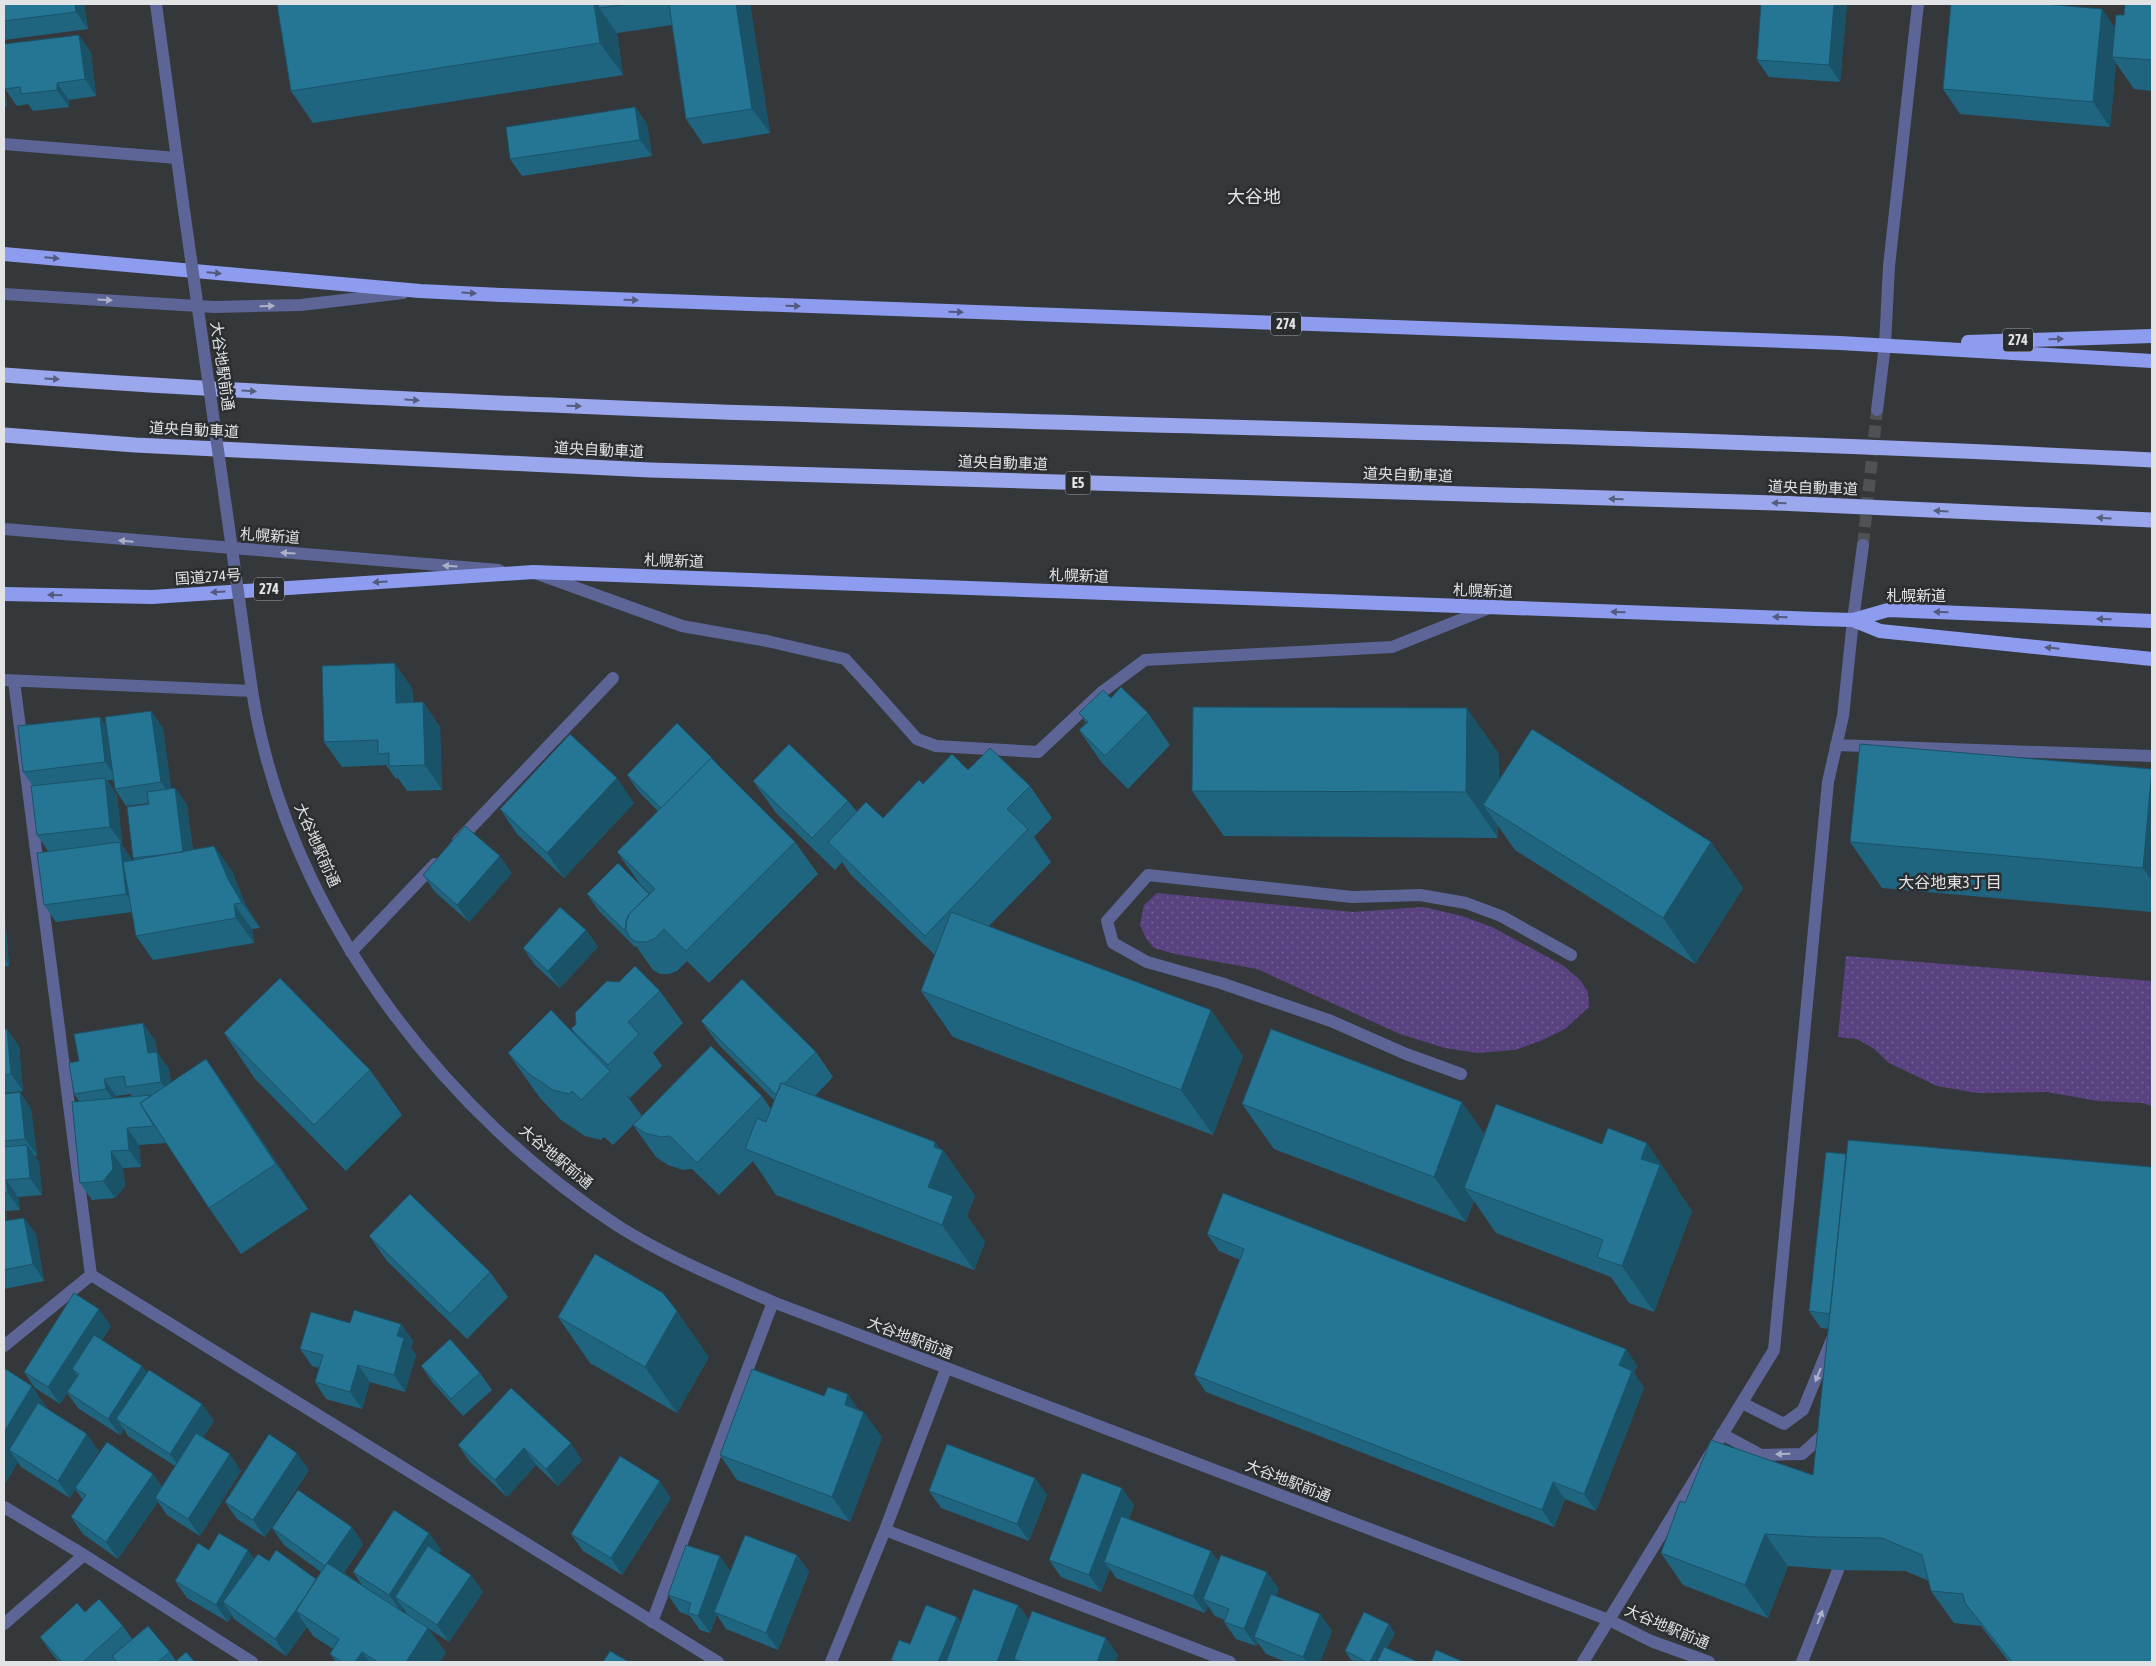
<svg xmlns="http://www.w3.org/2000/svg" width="2156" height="1666" font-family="'Asap Condensed','Noto Sans JP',sans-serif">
<defs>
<pattern id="grass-dots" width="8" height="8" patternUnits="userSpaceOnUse" patternTransform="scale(1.25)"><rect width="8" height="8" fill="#594280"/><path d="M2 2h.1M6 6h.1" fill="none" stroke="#715d92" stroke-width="1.8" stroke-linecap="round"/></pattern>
</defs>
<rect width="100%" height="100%" fill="#35383b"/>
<path fill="url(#grass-dots)" d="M1157,893l196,19 70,-5 39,9 30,11 72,39 16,14 8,12 1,15 -24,22 -25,12 -25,9 -38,3 -32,-5 -45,-14 -143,-65 -82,-15 -21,-6 -8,-10 -6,-13 4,-20z
M1846,956l306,25v125l-9,-3 -45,-2 -51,-9 -70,1 -40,-7 -48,-23 -15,-14 -17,-10 -19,-2z"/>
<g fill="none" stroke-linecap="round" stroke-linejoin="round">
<path stroke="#4f5254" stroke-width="12" stroke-dasharray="12 6" stroke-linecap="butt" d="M1863,545l14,-135"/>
<path stroke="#5c6596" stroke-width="12" d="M867,683l50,56 19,7 102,6 64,-60
M1742,1403l42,21 19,-14 29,-71
M1722,1434l39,21 41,-1 23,-21 1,-5
M1802,1662l36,-92"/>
<path stroke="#5c6596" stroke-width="12" d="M1461,1074l-55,-20 -75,-33 -110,-38 -74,-21 -34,-19 -6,-22 41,-46 204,22 68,-2 46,8 35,13 70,39"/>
<path stroke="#5c6596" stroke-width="12" d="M4,144l173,14
M1877,410l8,-65 4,-79 29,-262
M538,574l144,52 85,15 78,18 22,24
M4,680l248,11
M14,681l77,594 627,387
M1102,692l43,-32 247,-13 100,-40
M1836,745l316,11
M458,841l155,-163
M351,952l84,-88
M4,1346l87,-71
M4,1507l80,48 168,107
M885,1530l345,132
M652,1622l121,-320
M4,1624l80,-69
M831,1662l54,-132 61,-161
M1583,1662l191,-312 54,-568 15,-66 10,-96 10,-75"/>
<path stroke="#5c6596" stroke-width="12" d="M156,4l27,199
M4,294l210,13 87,-2 102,-12
M4,529l495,41
M246,648c4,28 7,56 14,84 44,198 189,384 358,494 49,31 103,53 155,76l836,318 42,21 58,21"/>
<path stroke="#8e9cf0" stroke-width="14" d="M4,254l416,37 81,4 1339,48 312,18
M1968,342l184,-6
M4,594l148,3 381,-25 1283,47 37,1 35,-10 264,11
M1853,620l27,11 272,28"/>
<path stroke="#9aa7ed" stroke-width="15" d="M4,375c230,17 460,27 690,36 486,17 973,24 1458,49
M4,435l131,10 515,25 1126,33 376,17"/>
<path stroke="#5c6596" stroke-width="12" d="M183,203l63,445"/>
</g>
<path fill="#20657f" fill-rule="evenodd" d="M4,4h80l4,25 -84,11z
M277,4h473l20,129 -67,11 -17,-25 -14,-94 -55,8 6,42 -310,48 -22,-32z
M1761,4h86l-7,78 -71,-5 -12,-17z
M2152,4v87l-18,-2 -18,-26 -6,64 -150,-13 -17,-25 159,-80 13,19 9,-13z
M91,52l5,44 -27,4v7l-36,4 -5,-7 -11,2 -12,-17 2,17h-3v-25z
M635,107l12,17 5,32 -130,20 -12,-17z
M412,688l1,14h10l17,25 2,63 -35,1 -9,-13 -2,1 -10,-14 -44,2 -18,-25z
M1111,698l37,15 22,32 -42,44 -26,-26 -23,-33 7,-7 -7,-10z
M151,711l12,17 8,61 4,-1 12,17 6,45 21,-4 18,25 13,33 15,24 -8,1 2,14 -101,17 -17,-24 -4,-24 -76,10 -12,-17 4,-54 -11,-16 -4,-49 -10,-14 83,-47zM107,780h6l2,9 11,17 22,-3 -15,55 2,2 -3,1 -11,-17 1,-1 -5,-48z
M1499,754v27l212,61 32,46 -48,76 -180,-114 -17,-24v12l-274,-2 -32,-45z
M715,761l4,5 76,76 23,32 -109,109 -22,-22 -10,10 -8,3h-9l-7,-4 -17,-24 -1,1 -36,-36 -12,-17h63l-10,-10 -23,-32 41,-41 -19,-19 -12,-17z
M2152,769v143l-270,-24 -32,-46z
M968,770l62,16 22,32 -18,19 17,25 -62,64 254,130 -30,79 -260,-98 -32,-46 14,-36 -84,-80 -9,-13 -7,8 -59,-57 -23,-32 95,20 9,11 26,6 40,-34z
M634,803l-70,75 -47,-44 -17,-25z
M512,873l-43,49 -34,-30 -12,-17z
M4,917l1,1 4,48h-5z
M586,930l12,17 -38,41 -25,-23 -12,-17z
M660,991l23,32 -30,30 9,13 -32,32 -5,-5 17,23 120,-20 9,13 4,-8 -56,-56 -18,-24 115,31 17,25 -18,19 120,46 5,7 3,1 32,46 -8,20 18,26 -11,28 -198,-75 -23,-34 -34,34 -27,-26 -9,1 -15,-5 -12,-8 -23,-32 -20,20 -9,-8 -3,3 -16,-4 -24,-16 -21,-22 -32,-45 67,-18 -4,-6z
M4,1029l15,17 4,45 -19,2z
M224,1033l146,37 32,45 -56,56 -91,-92z
M155,1040l2,12 12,17 2,14 35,-24 32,46 70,104 -67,45 -32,-46 -43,-65 -27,2 2,22 -18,1 2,18 -10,12 -23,2 -12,-17 -1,-82 -5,-7 5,-33zM130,1094l2,2 -16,2v-2z
M20,1092l11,17 6,46 -2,1 4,6 3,33 -24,2 2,13 -14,1 1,10 17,-3 12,16 8,47 -40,8v-195z
M1242,1104l243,30 193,55v2l14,20 -38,101 -25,-9 -18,-26 -115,-44 -22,-32 -8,21 -192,-73z
M1826,1152l326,510h-143l-28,-36 -27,-3 -23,-32 -2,-10 -24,-10 -67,-1 -50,-4 -20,52 -85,-33 -22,-32 24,-50 128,-28 16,-146 -8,-1 -12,-17z
M1207,1234l419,115 11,17 -3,7 10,15 -48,123 -31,-12 -11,28 -348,-135 -12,-17 46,-115 -21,-9z
M369,1236l121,36 18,25 -41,42 -80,-78z
M558,1317l151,40 -32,56 -87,-50z
M350,1323l51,1 12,17 -2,7 5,7 -11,37 -35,-10 -8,27 -36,-10 -11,-17 4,-14 -7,-2 -12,-17z
M111,1326l-9,14 40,26 5,7 55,31 12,17 -11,16 38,34 -41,65 -33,-21 -9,-13 -40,57 -35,-25 -12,-17 12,-17 -8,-11 -5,9 -49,-31 -3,-5 -12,20 -2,-2v-112l45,42 50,41 -12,19 66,4 9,13 13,-21 -47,-30 -4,-7 -4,6 -41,-26 -12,-16 -7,11 -25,-16 -11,-16z
M421,1366l59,7 12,17 -29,26 -30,-33z
M511,1388l71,72 -24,26 -22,-21 -29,32 -37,-35 -12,-17z
M859,1410l23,27 -32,85 -113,-42 -17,-25z
M309,1470l-44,67 -28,-18 -12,-17z
M1035,1478l12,17 -18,46 -88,-33 -12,-17z
M671,1498l-49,77 -39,-24 -12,-17z
M1134,1505l-5,14 82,32 7,10 61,28 -3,7 44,18 12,17 -12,31h-34l-20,-8 -8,-11 -2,3 -20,-7 -12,-17 1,-2 -10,-4 -7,-10 -3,7 -89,-35 -6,-9 -9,23 -40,-15 -12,-17z
M352,1527l11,17 -19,29 18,12 -9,-13 76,-39 12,17 -2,3 32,22 12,17 -34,50 -21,-14 18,25 -7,9h-103l-6,-8 3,-5 -20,-13 -6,-9 -21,29 -52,-37 -2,-4 -4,7 -41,-24 -12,-17 34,-31 45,9 15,2 47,18 5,-7 -37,-27 -12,-17zM403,1608l4,6 -5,-3z
M797,1555l12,17 -31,78 -52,-21 -9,-14 -7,18 -10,-3 -10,-14 -10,-4 -12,-17 62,-23z
M1018,1605l11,15 89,35 -3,7h-222l-2,-2 19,-16 51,-21z
M85,1612l38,14 9,13 38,13 6,9 19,1h-79l-1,-1 -2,1h-54l-7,-8 -12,-17z
M1395,1633l-8,15 30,14h-61l-5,-2 -6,-9z"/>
<path fill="#1a5268" d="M75,4h9l4,25 -12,-17z
M594,4h18l-13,4 18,25 6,42 -23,-32z
M736,4h14l20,129 -18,-24z
M1834,4h13l-7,78 -11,-17z
M2102,9l17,25 -7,23 4,6 -6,64 -17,-25z
M79,35l12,17 5,44 -11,-17z
M4,81l3,25 -3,-5z
M57,83l12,17v7l-12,-17z
M635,107l12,17 5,32 -12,-16z
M395,663l17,25 1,40 -17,-25z
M423,702l17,25 2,63 -17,-25z
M1467,708l32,46 -1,60 -15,-9 15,21v12l-32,-46z
M151,711l12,17 10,71 -12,-17z
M100,717l12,17 5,45 -12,-17z
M2152,769v112l-9,-13z
M105,778l12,17 5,48 -12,-16z
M617,778l17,25 -70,75 -17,-25z
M175,788l12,17 8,64 -12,-17z
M120,842l12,17 6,52 -12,-17z
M1711,842l32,46 -48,76 -32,-46z
M214,846l18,25 13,33 15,24 -18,-25 -14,-24z
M500,856l12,17 -43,49 -12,-17z
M234,904l18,25 2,14 -18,-25z
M4,917l1,1 4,48 -5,-8z
M586,930l12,17 -38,41 -12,-17z
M1211,1010l32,46 -30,79 -32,-45z
M143,1023l12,17 4,30 -11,-17z
M7,1029l12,17 4,45 -12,-17z
M157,1052l12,17 4,30 -12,-17z
M206,1059l32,46 70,104 -32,-45z
M104,1079l12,17 1,10 -11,-17z
M20,1092l11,17 6,46 -12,-16z
M1462,1102l32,45 -30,41 10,13 -8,21 -32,-45z
M127,1128l12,17 2,22 -12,-17z
M935,1142l7,10 1,-2 32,46 -8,20 18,26 -11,28 -32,-45 -14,-38z
M1647,1143l31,46v2l14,20 -38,101 -32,-46 19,-107z
M27,1145l12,17 3,33 -12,-17z
M111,1151l12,17 2,18 -10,12 -12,-17z
M6,1180l12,17 2,13 -12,-17z
M4,1207l2,4 2,16 -4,-6z
M24,1218l12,16 8,47 -11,-17z
M99,1309l12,17 -32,48 -7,-5 6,8 -18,27 -12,-17z
M677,1311l32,46 -32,56 -32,-46z
M401,1324l12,17 -2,7 5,7 -11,37 -11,-17 3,-39z
M1626,1349l11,17 -3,7 10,15 -48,123 -12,-17 35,-129z
M358,1365l12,17 -8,27 -12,-17z
M142,1366l12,16 -38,37 8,10 -4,6 -12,-16z
M32,1386l17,25 -40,39 9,12 -12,20 -2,-4v-46z
M848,1394l15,22 1,-4 18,25 -32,85 -18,-25 13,-92z
M202,1404l12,17 -32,50 -12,-17z
M87,1434l12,17 -29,47 -12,-17z
M571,1443l11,17 -24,26 -12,-17z
M524,1448l12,17 -29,32 -12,-17z
M297,1453l12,17 -44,67 -12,-17z
M230,1454l11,17 -41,65 -12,-17z
M153,1474l12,17 -10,7 3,4 -40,57 -12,-17z
M1035,1478l12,17 -18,46 -12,-17z
M660,1481l11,17 -49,77 -11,-17z
M1553,1482l12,17 -11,28 -12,-17z
M1122,1488l12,17 -23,59 -7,-2 6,7 -9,23 -12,-17z
M352,1527l11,17 -26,39 -12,-17z
M429,1533l12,17 -35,54 -11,-7 8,11 -2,4 -12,-17z
M1765,1534l23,32 -20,52 -23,-33z
M248,1550l12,17 -37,35 9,13 -4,7 -12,-17z
M1211,1551l12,17 -20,31 5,7 -3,7 -12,-17z
M797,1555l12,17 -31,78 -12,-17z
M720,1556l12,17 -18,39 3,3 -7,18 -12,-17z
M1267,1572l12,17 -20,50 -5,-2 4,6 -2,3 -12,-17z
M471,1575l12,17 -34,50 -12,-17z
M317,1580l-21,31 11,16 -21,29 -11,-17z
M1018,1605l18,25 -22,29 2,3h-19z
M1320,1614l12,17 -12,31h-13l-4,-5z
M957,1617l12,17 -12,28h-19z
M1389,1624l6,9 -15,29h-10z
M428,1628l18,25 -7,9h-33z
M1106,1638l12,17 -3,7h-18z
M362,1652l7,10h-14z"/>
<path fill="#257594" stroke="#1a5268" d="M4,4h71l1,8 -72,9z
M277,4h317l6,39 -309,48z
M598,4h31l-30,4z
M669,4h67l16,105 -66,10z
M1761,4h73l-5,61 -72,-5z
M1951,4h94l57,5 -9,93 -150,-13z
M2125,4h27v56l-40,-3 4,-42h8z
M79,35l6,44 -28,4v7l-36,4 -1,-7 -15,2 -1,-9v-36z
M635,107l5,33 -130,19 -4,-32z
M395,663l1,40 27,-1 2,63 -36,1v-13l-11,1v-14l-54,2 -2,-76z
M1121,687l27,26 -43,43 -26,-26 9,-8 -9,-9 24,-23 8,8z
M1193,707l274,1 -1,84 -274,-1z
M151,711l10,71 -46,7 -10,-72z
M100,717l5,45 -82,10 -5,-46z
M677,723l38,38v1l-4,-4 -50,50 -34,-33z
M1532,729l179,113 -48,76 -180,-113z
M570,734l47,44 -70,75 -47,-44z
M789,744l59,57 -36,37 -59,-57z
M1860,744l292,25 -9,99 -293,-26z
M990,748l40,38 -23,23 21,20 -103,107 -97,-94 38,-40 17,16 36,-38 4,4 29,-30 16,16z
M711,758l84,84 -109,109 -22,-22 -10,10 -8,3h-9l-7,-4 -4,-8v-8l3,-8 26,-25 -38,-37z
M105,778l5,49 -73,8 -6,-49z
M175,788l8,64 -15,2 -35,4 -6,-51 22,-3 -2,-12z
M465,826l35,30 -43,49 -34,-30z
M120,842l6,52 -82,11 -7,-52z
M214,846l14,33 14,24 -8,1 2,14 -100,18 -13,-74z
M618,863l31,31 -20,20 -3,8v6l-2,2 -37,-36z
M560,907l26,23 -38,41 -25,-23z
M951,912l260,98 -30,80 -260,-99z
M635,966l25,25 -32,31 11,12 -31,31 -37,-36 5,-5 -1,-11 32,-32 12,1z
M280,978l90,92 -56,55 -90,-92z
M742,979l74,73 -32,32 -3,-1 -2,7 -4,4 -74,-73z
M551,1010l59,61 -29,29 -9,-9 -3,3 -16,-4 -24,-16 -21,-21z
M143,1023l5,30 9,-1 4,30 -35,5 -2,-11 -20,3 2,10 -32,5 -5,-31 10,-2 -5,-27z
M4,1029h3l4,45 -7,1z
M1271,1029l191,73 -28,75 -192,-73z
M711,1046l51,50 -65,67 -27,-27 -9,1 -16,-4 -12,-8z
M206,1059l70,105 -67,44 -69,-105z
M781,1083l154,59 -1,5 9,3 -15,37 25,9 -11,29 -197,-76 12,-31 9,4z
M20,1092l5,47 -21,2v-47z
M151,1095v1l-11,7 14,23 -27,2 2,22 -18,1 2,18 -10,12 -23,2 -8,-81z
M1496,1104l106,40 6,-16 39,15 -6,16 19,6 -38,101 -25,-9 6,-17 -139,-52z
M1848,1140l304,27v495h-140l-47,-59 -2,-9 -32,-3 -9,-36 -40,-17 -66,-1 -51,-3 -20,51 -84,-32 19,-52 5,2 26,-63 102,35z
M27,1145l3,33 -24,2 2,13h-4v-46z
M1826,1152l20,2 -16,160 -21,-3z
M1223,1193l403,156 -7,16 13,6 -48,123 -31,-12 -11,28 -348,-135 50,-126 -37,-15z
M410,1194l80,78 -40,42 -81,-78z
M24,1218l9,46 -29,6v-49z
M595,1254l68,39 14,18 -32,56 -87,-50z
M74,1293l25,16 -51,78 -24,-15z
M354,1310l47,14 -4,12 7,2 -10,37 -36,-10 -8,27 -35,-10 8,-27 -23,-6 11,-37 39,11z
M94,1335l48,31 -34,53 -41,-27 12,-18 -7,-5z
M450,1339l30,34 -29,26 -30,-33z
M4,1368l28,18 -28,46z
M752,1369l72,27 4,-9 20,7 -3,11 19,7 -32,85 -112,-42z
M149,1370l53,34 -32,50 -54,-35z
M511,1388l60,55 -25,26 -22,-21 -29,32 -37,-35z
M38,1403l49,31 -29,47 -49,-31z
M196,1433l34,21 -42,65 -33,-21z
M269,1434l28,19 -44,67 -28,-18z
M107,1442l46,32 -47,68 -35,-25 15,-22 -11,-7z
M947,1444l88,34 -18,46 -88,-33z
M620,1456l40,25 -49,77 -40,-24z
M1082,1473l40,15 -33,87 -40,-15z
M298,1490l54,37 -27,39 -53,-38z
M394,1510l35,23 -40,62 -36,-23z
M1121,1516l90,35 -18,45 -89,-34z
M219,1533l29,17 -32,55 -41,-24 23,-38 11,7z
M745,1535l52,20 -31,78 -52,-21z
M686,1545l34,11 -22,60 -10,-3 3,-10 -23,-8z
M428,1546l43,29 -34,50 -42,-28z
M276,1550l40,29 -11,18 -30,42 -52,-37 35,-48 11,7z
M1221,1555l46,17 -23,57 -20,-7 5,-13 -26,-10z
M327,1563l101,65 -22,34h-28l-16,-10 -7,10h-13l-12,-8 9,-15 -43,-28z
M973,1589l45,16 -21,57h-51z
M1271,1594l49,20 -17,43 -49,-20z
M99,1599l24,27 -40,36h-21l-22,-25 37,-34 8,9z
M926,1605l31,12 -19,45h-41l-6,-2 8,-20 11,4z
M1032,1611l74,27 -9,24h-74l-9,-3z
M1364,1612l25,12 -19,38h-3l-22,-11z
M148,1626l22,26 -12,10h-41l-5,-6z
M1384,1647l32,14v1h-39z
M1436,1650l28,12h-33z
M610,1651l19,11h-26z
M186,1652l9,10h-20z"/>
<defs><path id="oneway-solid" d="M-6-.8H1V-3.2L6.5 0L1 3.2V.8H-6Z" transform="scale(1.25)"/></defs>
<g fill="#535a7d">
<use href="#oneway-solid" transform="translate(52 258) rotate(5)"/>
<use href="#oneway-solid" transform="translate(214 273) rotate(5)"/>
<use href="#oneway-solid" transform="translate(469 293) rotate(3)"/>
<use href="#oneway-solid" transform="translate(631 300) rotate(2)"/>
<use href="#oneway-solid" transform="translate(793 306) rotate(2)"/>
<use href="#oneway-solid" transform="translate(956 312) rotate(2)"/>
<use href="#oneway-solid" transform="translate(2056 339) rotate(-2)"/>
<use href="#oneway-solid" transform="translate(380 582) rotate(176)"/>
<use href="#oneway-solid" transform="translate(218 592) rotate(176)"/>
<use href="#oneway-solid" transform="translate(55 595) rotate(-179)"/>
<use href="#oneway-solid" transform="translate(1618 612) rotate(-178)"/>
<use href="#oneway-solid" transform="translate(1941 612) rotate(-178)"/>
<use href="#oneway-solid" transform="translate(1780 617) rotate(-178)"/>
<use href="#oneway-solid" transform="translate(2104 619) rotate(-178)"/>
<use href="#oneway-solid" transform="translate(2052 648) rotate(-174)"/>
</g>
<g fill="#acb1c5">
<use href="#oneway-solid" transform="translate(105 300) rotate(4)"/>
<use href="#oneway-solid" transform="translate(267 306) rotate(-1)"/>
<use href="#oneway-solid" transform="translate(126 541) rotate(-175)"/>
<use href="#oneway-solid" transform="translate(288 553) rotate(-176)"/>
<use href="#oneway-solid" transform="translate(450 566) rotate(-176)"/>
<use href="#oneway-solid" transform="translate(1818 1375) rotate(112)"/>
<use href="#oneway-solid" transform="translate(1783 1454) rotate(178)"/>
<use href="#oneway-solid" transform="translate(1820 1617) rotate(-69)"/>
</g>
<g fill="#575e7c">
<use href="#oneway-solid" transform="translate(52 379) rotate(4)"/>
<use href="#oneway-solid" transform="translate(249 391) rotate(3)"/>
<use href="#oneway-solid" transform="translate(412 400) rotate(3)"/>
<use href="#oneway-solid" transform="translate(574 406) rotate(2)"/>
<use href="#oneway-solid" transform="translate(1616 499) rotate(-178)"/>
<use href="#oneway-solid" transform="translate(1779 503) rotate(-178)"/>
<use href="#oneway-solid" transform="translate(1941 511) rotate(-177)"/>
<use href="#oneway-solid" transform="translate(2104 518) rotate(-177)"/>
</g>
<g text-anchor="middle" stroke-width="5" stroke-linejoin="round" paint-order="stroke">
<g fill="#2b2e31" stroke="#aaadaf" stroke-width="1">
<rect x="1271" y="312.5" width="30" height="23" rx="4"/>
<rect x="2003" y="328.5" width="30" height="23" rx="4"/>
<rect x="1065.5" y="471.5" width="25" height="23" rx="4"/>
<rect x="254" y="577.5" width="30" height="23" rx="4"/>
</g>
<g font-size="14" font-weight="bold" fill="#e1e3e5">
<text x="1286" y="329">274</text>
<text x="2018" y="345">274</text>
<text x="1078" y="488">E5</text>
<text x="269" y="594">274</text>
</g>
<g font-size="15" fill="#e1e3e5" stroke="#2b2e31">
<text transform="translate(222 366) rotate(82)" y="5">大谷地駅前通</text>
<text transform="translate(194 430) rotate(3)" y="5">道央自動車道</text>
<text transform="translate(599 450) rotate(3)" y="5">道央自動車道</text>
<text transform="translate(1003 463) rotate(2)" y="5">道央自動車道</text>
<text transform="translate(1408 475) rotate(2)" y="5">道央自動車道</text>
<text transform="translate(1813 488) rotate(2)" y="5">道央自動車道</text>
<text transform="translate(270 536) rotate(4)" y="5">札幌新道</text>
<text transform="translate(674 561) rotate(2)" y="5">札幌新道</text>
<text transform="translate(1079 576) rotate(2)" y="5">札幌新道</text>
<text transform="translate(208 577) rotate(-4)" y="5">国道274号</text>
<text transform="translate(1483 591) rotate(2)" y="5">札幌新道</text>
<text x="1916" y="601">札幌新道</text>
<text transform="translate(317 845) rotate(66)" y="5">大谷地駅前通</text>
<text transform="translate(556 1157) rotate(40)" y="5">大谷地駅前通</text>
<text transform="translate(910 1338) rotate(21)" y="5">大谷地駅前通</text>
<text transform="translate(1288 1481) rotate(21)" y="5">大谷地駅前通</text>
<text transform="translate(1667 1627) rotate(23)" y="5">大谷地駅前通</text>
</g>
<g font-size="16" fill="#e1e3e5" stroke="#2b2e31">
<text x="1950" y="888">大谷地東3丁目</text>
</g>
<g font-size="18" fill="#e1e3e5" stroke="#2b2e31">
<text x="1254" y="203">大谷地</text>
</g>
</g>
<rect width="2156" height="1666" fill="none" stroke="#e1e3e5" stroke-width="10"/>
</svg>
